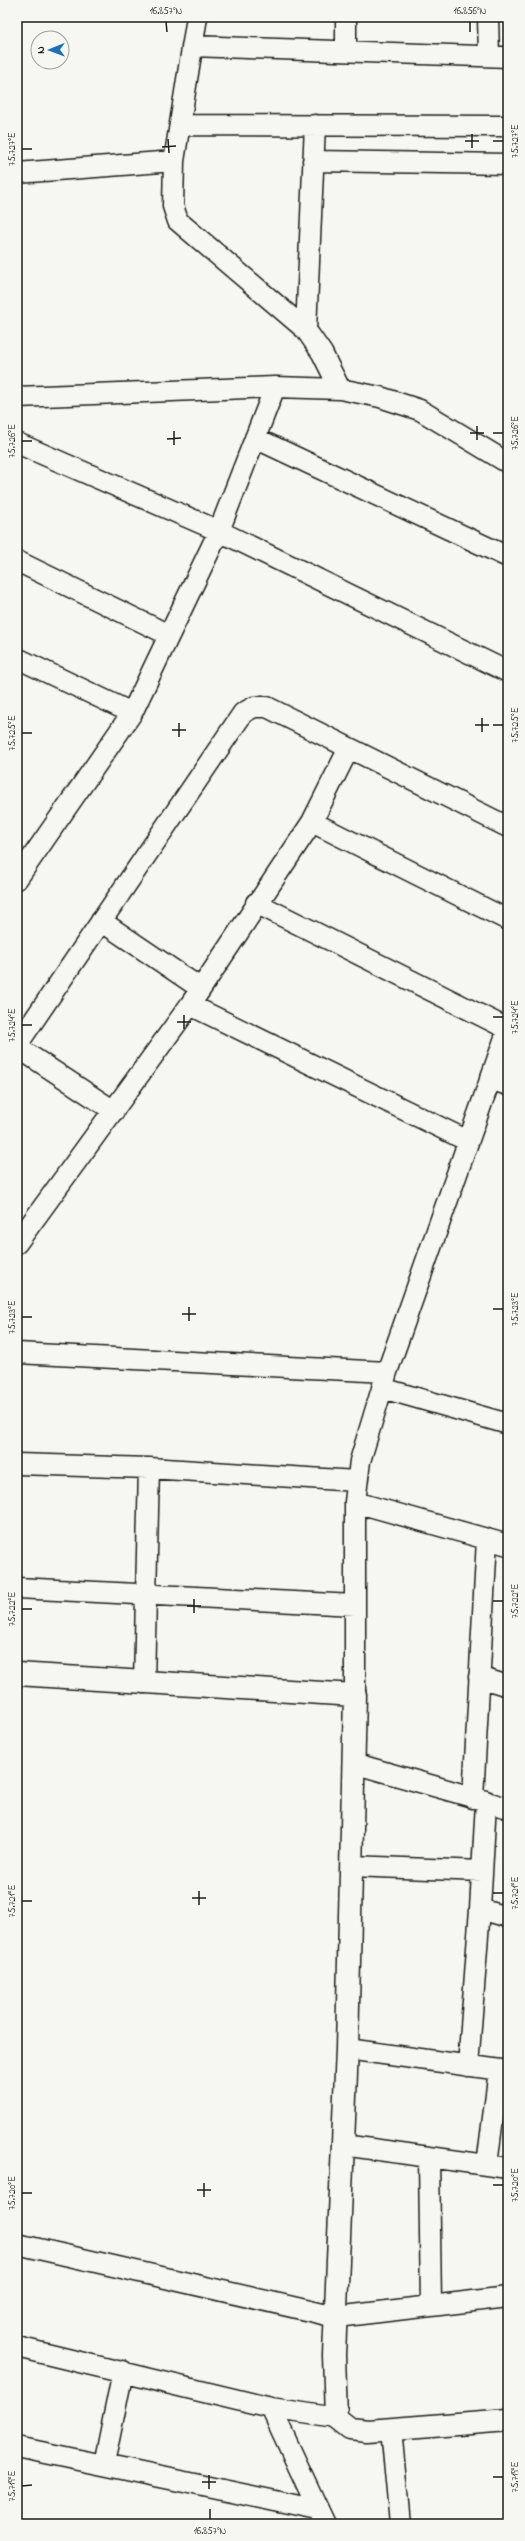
<svg xmlns="http://www.w3.org/2000/svg" width="525" height="2541" font-family="'Indie Flower',sans-serif">
<rect width="100%" height="100%" fill="#f6f6f2"/>
<filter id="ink" filterUnits="userSpaceOnUse"><feTurbulence type="fractalNoise" baseFrequency=".025" numOctaves="2"/><feDisplacementMap in="SourceGraphic" scale="8" xChannelSelector="R" yChannelSelector="G"/><feConvolveMatrix kernelMatrix="1 2 1 2 8 2 1 2 1" color-interpolation-filters="sRGB"/></filter>
<g filter="url(#ink)">
<g fill="none" stroke-linecap="round" stroke-linejoin="round">
<defs>
<path id="street" d="M197,17l-23,144 -1,45 5,15 128,109 16,23 18,36
M488,17l1,39
M192,46l316,11
M346,51v-34
M180,125l328,1
M313,161l195,3
M17,173l157,-12
M306,330l9,-205
M275,387l-56,144 289,141
M17,397l258,-10 65,2 40,8 40,13 88,53
M255,438l253,119
M17,443l202,88 -87,182 -115,166
M17,561l152,74
M17,658l115,55
M312,822l37,-74
M256,903l252,126
M101,921l99,67
M190,1005l278,136
M17,1045l226,-332 11,-6h13l241,120
M17,1047l97,64
M490,1079l18,6
M17,1243l173,-238 122,-183 196,98
M17,1353l370,19
M382,1388l126,36
M17,1464l132,4 207,13
M355,1502l153,43
M17,1588l338,17
M479,1677l29,9
M144,1683l5,-215
M355,1695v-193l5,-41 27,-89 121,-343
M353,1763l133,38
M473,1798l14,-259
M508,1808l-22,-6 -6,107 28,8
M351,1866l131,5
M347,2049l161,22
M468,2066l12,-157
M343,2145l165,23
M429,2157l2,149
M487,2165l12,-95
M17,2244l319,73 172,-20
M17,2347l254,61
M391,2429l9,95
M17,2447l301,63
M104,2464l19,-93
M325,2524l-54,-116 65,10"/>
<path id="secondary" d="M17,1674l338,21 -8,354 -13,306 2,63 14,11 18,2 140,-11"/>
</defs>
<use href="#street" stroke="#1c1c1c" stroke-width="23"/>
<use href="#secondary" stroke="#1c1c1c" stroke-width="25"/>
<use href="#street" stroke="#f6f6f2" stroke-width="20"/>
<use href="#secondary" stroke="#f6f6f2" stroke-width="22"/>
</g>
</g>
<path fill="none" stroke="#1c1c1c" stroke-width="1.5" d="M166,22l1,10M470,22v10M472,134v14M168,139l1,14M465,141h14M493,141h10M162,147l14,-1M22,149h10M477,426v14M174,431v14M470,433h14M493,433h10M167,439l14,-1M22,441h10M482,718v14M179,723v14M475,725h14M493,725h10M172,730h14M22,733h10M184,1015v14M493,1017h10M177,1022h14M22,1025h10M189,1307v14M493,1309h10M182,1314h14M22,1317h10M194,1599v14M493,1601h10M187,1606h14M22,1609h10M199,1891v14M493,1893h10M192,1898h14M22,1901h10M204,2183v14M493,2185h10M197,2190h14M22,2193h10M209,2475v14M493,2477h10M202,2482h14M22,2486l10,-1M210,2509v10"/>
<rect width="525" height="2541" fill="none" stroke="#f6f6f2" stroke-width="44"/>
<g transform="translate(50 50) rotate(269)"><circle r="19" fill="#f6f6f2" stroke="#9f9f9c"/>
<path d="M0-3L7 15L0 10L-7 15Z" fill="#1f6fb2"/>
<text y="-6" font-size="11" font-weight="bold" text-anchor="middle" fill="#1c1c1c">N</text>
</g>
<rect x="22" y="22" width="481" height="2497" fill="none" stroke="#1c1c1c" stroke-width="1.5"/>
<g font-size="10" text-anchor="middle" fill="#1c1c1c">
<text x="166" y="14">16.857°N</text>
<text x="470" y="14">16.856°N</text>
<text transform="translate(514 141) rotate(-90)" y="4">75.727°E</text>
<text transform="translate(11 149) rotate(-90)" y="4">75.727°E</text>
<text transform="translate(514 433) rotate(-90)" y="4">75.726°E</text>
<text transform="translate(11 441) rotate(-90)" y="4">75.726°E</text>
<text transform="translate(514 725) rotate(-90)" y="4">75.725°E</text>
<text transform="translate(11 733) rotate(-90)" y="4">75.725°E</text>
<text transform="translate(514 1017) rotate(-90)" y="4">75.724°E</text>
<text transform="translate(11 1025) rotate(-90)" y="4">75.724°E</text>
<text transform="translate(514 1309) rotate(-90)" y="4">75.723°E</text>
<text transform="translate(11 1317) rotate(-90)" y="4">75.723°E</text>
<text transform="translate(514 1601) rotate(-90)" y="4">75.722°E</text>
<text transform="translate(11 1609) rotate(-90)" y="4">75.722°E</text>
<text transform="translate(514 1893) rotate(-90)" y="4">75.721°E</text>
<text transform="translate(11 1901) rotate(-90)" y="4">75.721°E</text>
<text transform="translate(514 2185) rotate(-90)" y="4">75.720°E</text>
<text transform="translate(11 2193) rotate(-90)" y="4">75.720°E</text>
<text transform="translate(514 2477) rotate(-90)" y="4">75.719°E</text>
<text transform="translate(11 2486) rotate(-90)" y="4">75.719°E</text>
<text x="210" y="2534">16.857°N</text>
</g>
</svg>
